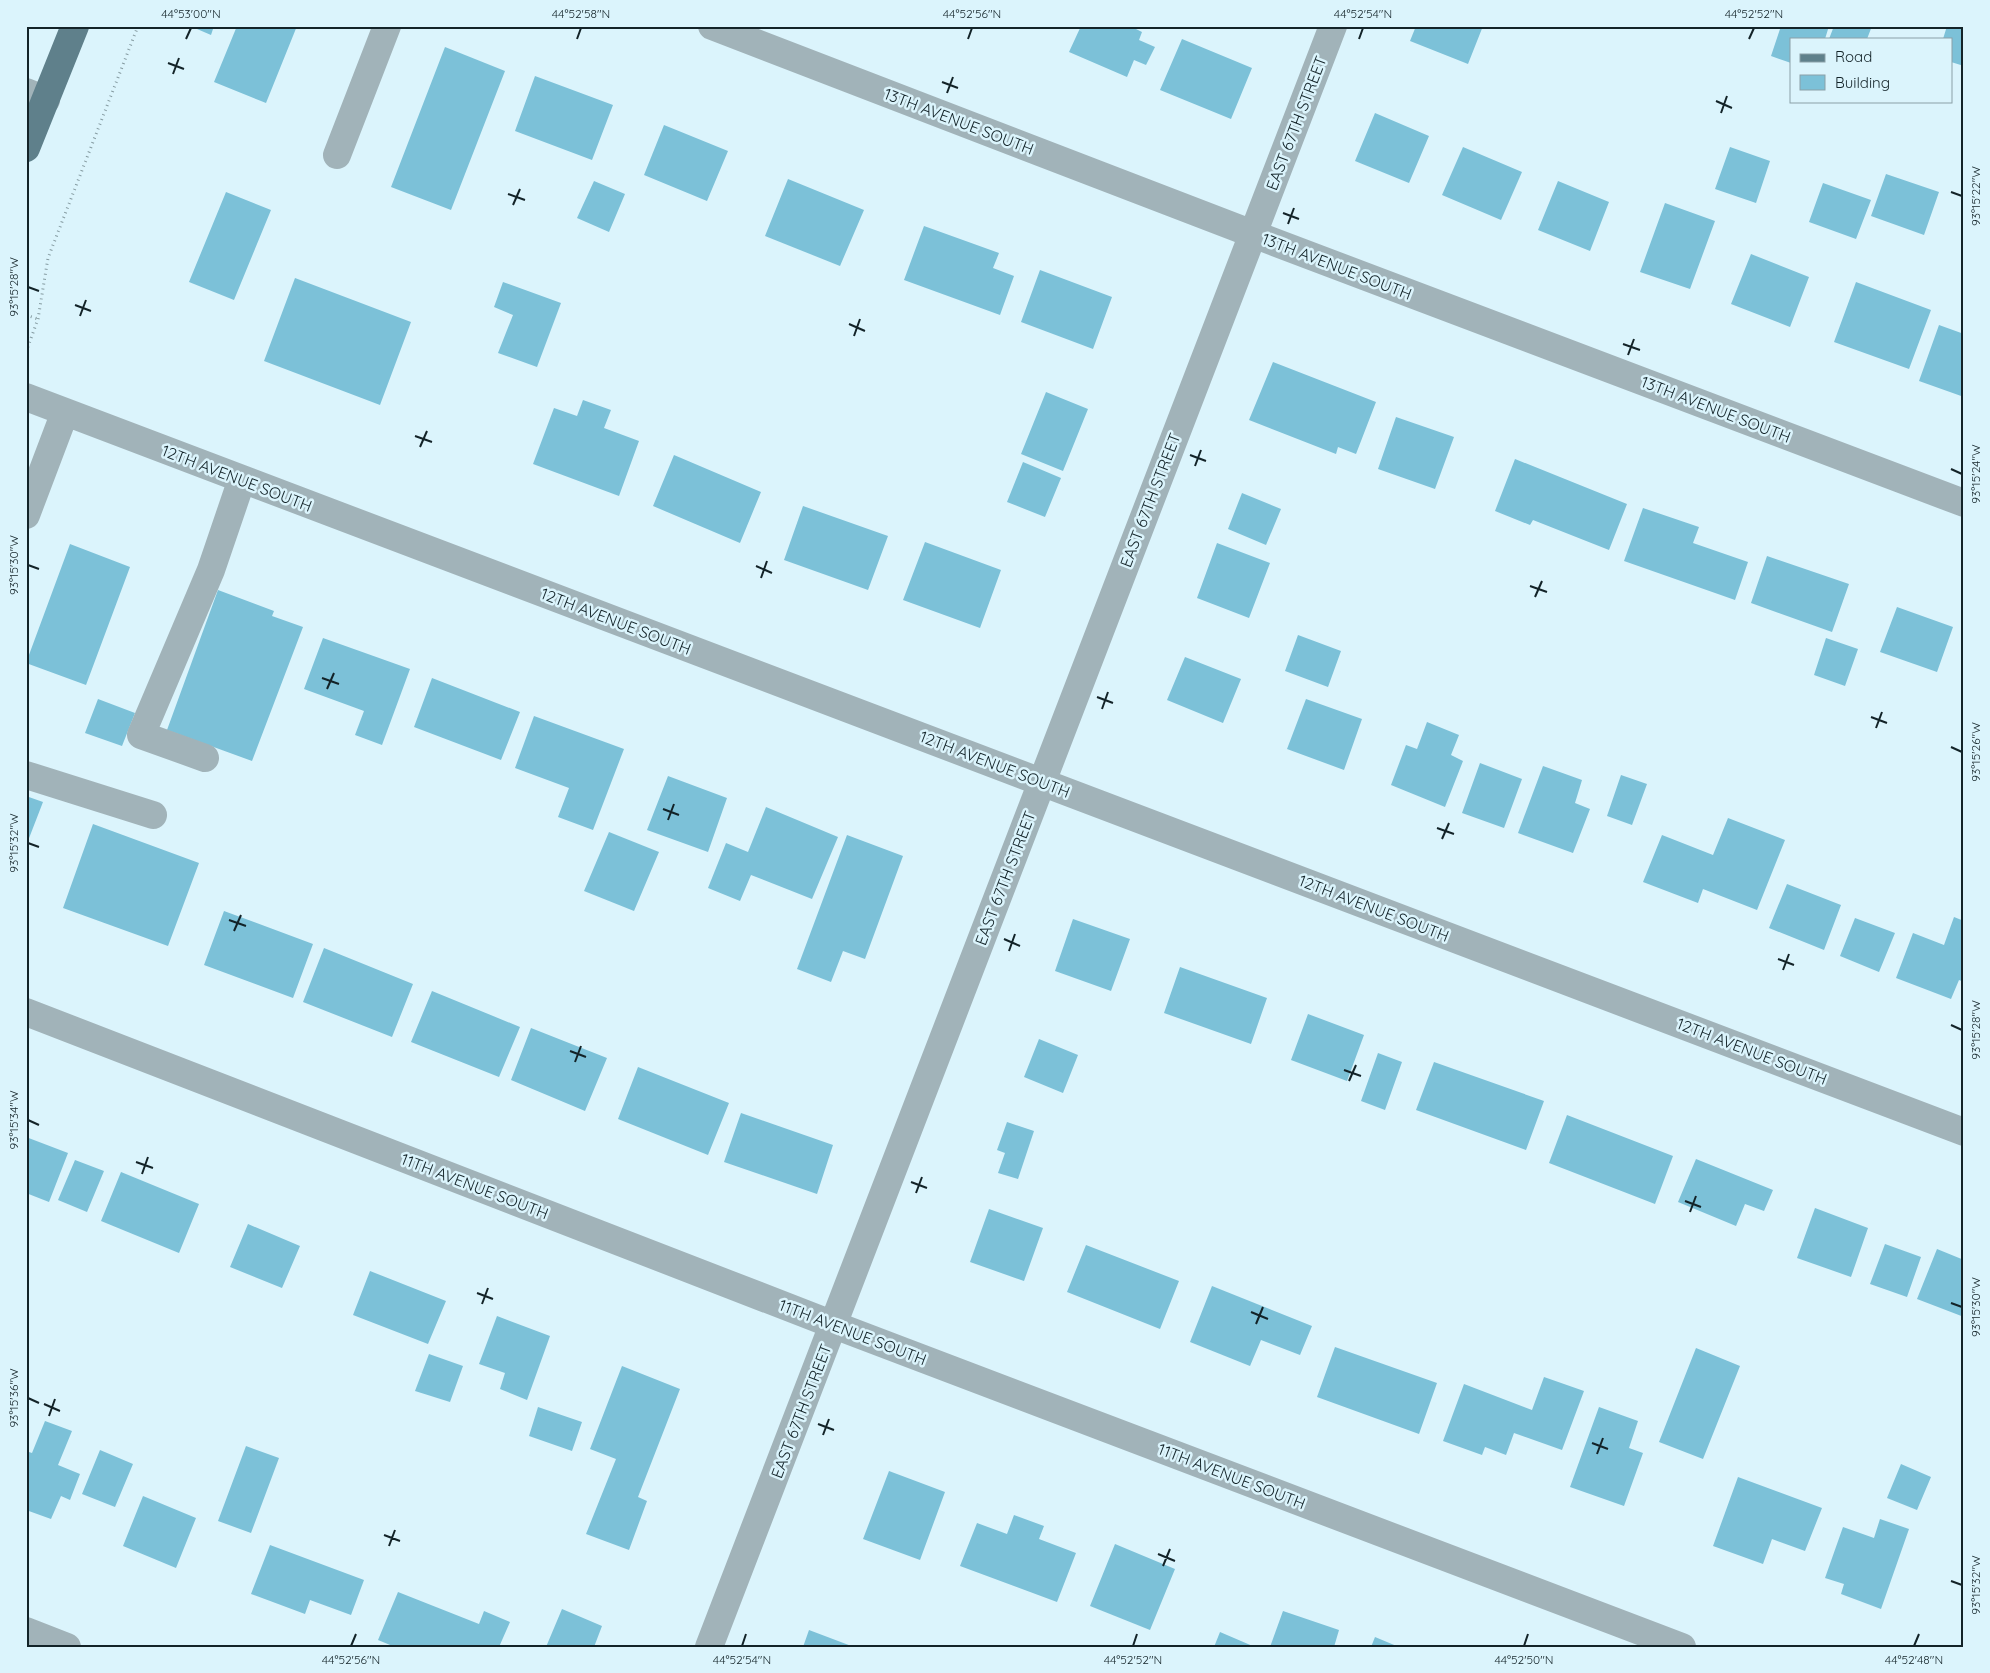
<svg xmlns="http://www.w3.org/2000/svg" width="1990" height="1673" font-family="Quicksand,sans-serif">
<rect width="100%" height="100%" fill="#dbf4fc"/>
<path fill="#7cc1d8" d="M190,26h24l-3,9z
M237,26h60l-31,77 -52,-21z
M1081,26h49l12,6 -3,8 16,7 -9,18 -12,-5 -7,17 -58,-25z
M1416,26h67l-15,38 -58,-23z
M1781,26h48l-4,13h-34v24l-20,-7z
M1834,26h38l-5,13h-38z
M1947,26h17v40l-13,-4v-23h-8z
M1182,39l70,29 -21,51 -71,-29z
M445,47l60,24 -54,139 -60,-23z
M535,76l78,29 -21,55 -77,-29z
M1375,113l54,23 -20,47 -54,-22z
M664,125l64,26 -21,50 -63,-26z
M1463,147l59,25 -21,48 -59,-25z
M1730,147l40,14 -14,42 -41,-14z
M1886,174l53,18 -15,43 -53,-19z
M788,179l76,31 -24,56 -75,-30z
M594,181l31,13 -16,38 -32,-14z
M1558,181l51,21 -19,49 -52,-21z
M1823,183l48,17 -15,39 -47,-17z
M226,192l45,18 -37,90 -45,-18z
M1665,203l50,18 -25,68 -50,-17z
M924,226l75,27 -6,15 21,8 -14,39 -96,-35z
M1751,254l58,23 -19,50 -59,-23z
M1040,270l72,27 -19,52 -72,-27z
M295,278l116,44 -31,83 -116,-44z
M503,282l58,21 -24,64 -39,-14 15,-38 -19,-8z
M1856,282l75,28 -22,59 -75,-27z
M1939,325l25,9v63l-45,-16z
M1273,362l103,40 -20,52 -18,-7 -2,7 -87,-34z
M1046,392l42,17 -25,62 -42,-17z
M583,400l28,10 -7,18 35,13 -20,55 -86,-32 21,-56 23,8z
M1396,417l58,20 -19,52 -57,-20z
M674,455l87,37 -21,51 -87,-37z
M1515,459l112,45 -18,46 -76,-30 -3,5 -35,-14z
M1023,462l38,16 -16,39 -38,-15z
M1242,493l39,16 -15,36 -38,-16z
M803,506l85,30 -20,54 -84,-30z
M1643,508l56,19 -6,16 55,19 -13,38 -111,-39z
M925,542l76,28 -21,58 -77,-28z
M1217,543l53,20 -21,55 -52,-20z
M70,544l60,23 -44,118 -60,-22z
M1767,556l82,28 -17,48 -81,-29z
M218,590l56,21 -2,5 31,11 -51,134 -85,-31z
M1897,607l56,20 -16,45 -57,-20z
M1298,635l43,16 -13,36 -43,-16z
M323,638l87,31 -28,76 -27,-10 9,-24 -60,-22z
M1826,638l32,11 -13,37 -31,-11z
M1185,657l56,22 -18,44 -56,-23z
M432,678l88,34 -19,48 -87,-33z
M98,699l37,14 -13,33 -37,-13z
M1306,699l56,20 -18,51 -57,-21z
M534,716l90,33 -31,81 -35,-13 11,-29 -54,-20z
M1427,722l32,13 -8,20 12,6 -18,46 -54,-22 15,-40 11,4z
M1480,763l42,16 -18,49 -42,-15z
M1543,766l39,14 -7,23 15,6 -17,44 -55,-20z
M1621,775l26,9 -15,41 -25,-9z
M668,776l59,22 -19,54 -61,-22z
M26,796l17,6 -17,44z
M766,807l72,30 -26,62 -61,-24 -11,26 -32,-13 18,-45 22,9z
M1728,818l57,22 -28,70 -54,-21 -5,14 -55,-21 19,-47 51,20z
M93,824l106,39 -31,83 -105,-38z
M609,832l50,20 -25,59 -50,-20z
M847,835l56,21 -38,103 -22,-8 -12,31 -34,-13z
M1787,884l54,21 -17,45 -55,-22z
M224,911l89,33 -20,54 -89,-33z
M1954,917l10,4v61l-5,-2 -8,19 -55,-21 17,-45 31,12z
M1855,918l40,15 -16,39 -39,-16z
M1073,919l57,20 -19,52 -56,-20z
M324,948l89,36 -21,53 -89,-35z
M1180,967l87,31 -16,46 -87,-31z
M432,991l88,36 -21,50 -88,-35z
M1308,1014l56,21 -17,46 -56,-21z
M531,1028l76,30 -22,53 -74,-31z
M1039,1039l39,16 -15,38 -39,-16z
M1378,1053l24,9 -17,48 -24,-9z
M1434,1062l110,39 -18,49 -110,-40z
M638,1067l91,36 -21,52 -90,-36z
M741,1113l92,32 -16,49 -93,-32z
M1567,1115l106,41 -18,48 -106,-41z
M1007,1122l27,9 -16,48 -20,-6 7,-20 -8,-3z
M26,1137l42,16 -19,49 -23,-9z
M1696,1159l77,31 -9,21 -19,-7 -9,22 -58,-24z
M75,1160l29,11 -17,41 -29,-12z
M121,1172l78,32 -20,49 -78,-32z
M1815,1208l53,20 -17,49 -54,-19z
M989,1209l54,19 -19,53 -54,-19z
M248,1224l52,22 -18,42 -52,-21z
M1885,1244l36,13 -14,40 -37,-13z
M1086,1245l93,36 -19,48 -93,-37z
M1937,1249l27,11v57l-47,-18z
M370,1271l76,30 -18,43 -75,-29z
M1212,1286l100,40 -12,29 -39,-15 -11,26 -60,-24z
M497,1316l53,20 -23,64 -27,-11 5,-16 -26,-9z
M1335,1347l102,36 -18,51 -102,-37z
M1696,1348l44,18 -37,93 -44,-17z
M429,1354l34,12 -13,36 -35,-11z
M622,1366l58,23 -42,108 9,4 -18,49 -43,-16 30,-75 -26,-10z
M1544,1377l40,14 -22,59 -48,-17 -8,22 -21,-8 -3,8 -39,-14 21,-57 68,26z
M538,1407l44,15 -10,29 -43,-15z
M1599,1407l39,14 -9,27 14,5 -19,53 -54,-19z
M45,1421l27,10 -14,34 22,9 -10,26 -9,-4 -10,23 -25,-9v-59l6,2z
M246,1446l33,12 -28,75 -33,-12z
M100,1450l33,14 -18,43 -33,-13z
M1901,1464l30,13 -14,33 -30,-12z
M889,1471l56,21 -25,68 -57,-21z
M1738,1477l84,31 -17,43 -33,-12 -9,25 -50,-18z
M143,1496l53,22 -20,50 -53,-22z
M1014,1515l30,11 -5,13 37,14 -19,49 -97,-36 17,-43 30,11z
M1880,1519l29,10 -28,80 -40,-15 3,-10 -19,-6 18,-51 31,11z
M1115,1544l60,25 -25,61 -60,-24z
M270,1545l94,35 -13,35 -41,-15 -5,14 -54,-20z
M398,1592l81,32 5,-13 26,11 -11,25h-104l-17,-7z
M562,1609l40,17 -8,21h-48z
M1283,1611l56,19 -5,17h-64z
M809,1630l45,17h-51z
M1220,1632l35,15h-41z
M1375,1637l24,10h-28z"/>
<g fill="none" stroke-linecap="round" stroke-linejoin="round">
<path stroke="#869ca2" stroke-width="3" stroke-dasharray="1 4" stroke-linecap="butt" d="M26,315l12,4
M26,352l12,-33 10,-61 90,-232"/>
<path stroke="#a1b3b9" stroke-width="28" d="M712,26l541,208 711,269
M26,92l20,8
M337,155l50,-129
M26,397l1938,735
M26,515l39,-103
M205,758l-64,-23 70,-165 31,-91
M26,775l127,40
M26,1012l808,313 848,322
M26,1631l41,16
M709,1647l624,-1621"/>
<path stroke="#5f808b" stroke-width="28" d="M26,148l49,-122"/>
</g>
<path fill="none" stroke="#132328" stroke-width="2" d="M186,39l5,-11M577,39l4,-11M968,39l4,-11M1359,39l4,-11M1749,39l5,-11M168,63l16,6M173,74l6,-16M942,82l16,6M947,93l6,-16M1716,101l16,7M1721,113l6,-17M1951,192l11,4M508,194l17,6M513,205l7,-16M1283,213l16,6M1288,224l6,-16M28,287l11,4M75,305l16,6M80,316l6,-16M849,324l16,7M854,336l6,-17M1623,344l17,6M1628,355l6,-16M415,436l17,6M420,447l7,-16M1190,455l16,6M1195,466l6,-16M1951,469l11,5M28,565l11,4M756,566l16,7M761,578l6,-17M1530,586l17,6M1535,597l7,-16M322,678l17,6M327,689l7,-16M1097,697l16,6M1102,709l6,-17M1871,717l16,6M1876,728l6,-16M1951,747l11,5M663,809l16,6M668,820l6,-16M1437,828l17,6M1442,839l7,-16M28,843l11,4M229,920l17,6M234,931l7,-16M1004,939l16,7M1009,951l6,-17M1778,959l16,6M1783,970l6,-16M1951,1025l11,5M570,1051l16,6M575,1062l6,-16M1344,1070l17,6M1349,1081l7,-16M28,1120l11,5M136,1162l17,6M142,1174l6,-17M911,1182l16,6M916,1193l6,-16M1685,1201l16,6M1690,1212l6,-16M477,1293l16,6M1951,1303l11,4M482,1304l6,-16M1251,1312l17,7M1256,1324l7,-17M28,1398l11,5M44,1404l16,7M49,1416l6,-17M818,1424l16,6M823,1435l6,-16M1592,1443l16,6M1597,1454l6,-16M384,1535l16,6M389,1546l6,-16M1158,1554l17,7M1163,1566l7,-17M1951,1581l11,4M351,1646l5,-12M742,1646l4,-12M1133,1646l4,-12M1524,1646l4,-12M1914,1646l5,-12"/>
<g text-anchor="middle" stroke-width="5" stroke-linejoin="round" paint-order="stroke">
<g font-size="16" fill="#132328" stroke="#dbf4fc">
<text transform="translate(959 121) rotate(21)" y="6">13TH AVENUE SOUTH</text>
<text transform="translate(1296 123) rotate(-69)" y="6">EAST 67TH STREET</text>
<text transform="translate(1337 266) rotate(21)" y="6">13TH AVENUE SOUTH</text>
<text transform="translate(1716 409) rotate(21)" y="6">13TH AVENUE SOUTH</text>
<text transform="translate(237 478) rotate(21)" y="6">12TH AVENUE SOUTH</text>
<text transform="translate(1150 500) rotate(-69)" y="6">EAST 67TH STREET</text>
<text transform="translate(616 621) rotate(21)" y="6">12TH AVENUE SOUTH</text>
<text transform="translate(995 764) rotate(21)" y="6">12TH AVENUE SOUTH</text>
<text transform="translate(1005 878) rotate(-69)" y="6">EAST 67TH STREET</text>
<text transform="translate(1374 908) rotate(21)" y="6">12TH AVENUE SOUTH</text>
<text transform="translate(1752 1051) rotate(21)" y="6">12TH AVENUE SOUTH</text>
<text transform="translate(475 1186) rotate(21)" y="6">11TH AVENUE SOUTH</text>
<text transform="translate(853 1332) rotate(21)" y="6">11TH AVENUE SOUTH</text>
<text transform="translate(801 1411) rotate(-69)" y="6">EAST 67TH STREET</text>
<text transform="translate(1232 1476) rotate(21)" y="6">11TH AVENUE SOUTH</text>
</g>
</g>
<rect width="1990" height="1673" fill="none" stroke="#dbf4fc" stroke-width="55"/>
<rect x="1790" y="38" width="162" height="65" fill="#dbf4fc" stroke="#8ba0a7"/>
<rect x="1800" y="54" width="25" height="8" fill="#5f808b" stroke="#8ba0a7"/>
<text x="1835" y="62" font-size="15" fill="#132328">Road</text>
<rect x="1800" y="75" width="25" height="15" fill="#7cc1d8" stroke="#8ba0a7"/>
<text x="1835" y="88" font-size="15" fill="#132328">Building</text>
<rect x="28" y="28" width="1934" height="1618" fill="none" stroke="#132328" stroke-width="2"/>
<g font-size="12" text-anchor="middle" fill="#132328">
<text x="191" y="18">44°53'00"N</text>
<text x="581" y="18">44°52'58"N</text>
<text x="972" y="18">44°52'56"N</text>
<text x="1363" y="18">44°52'54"N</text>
<text x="1754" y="18">44°52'52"N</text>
<text transform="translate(1976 196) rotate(-90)" y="4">93°15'22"W</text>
<text transform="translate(14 287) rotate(-90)" y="4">93°15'28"W</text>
<text transform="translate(1976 474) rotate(-90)" y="4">93°15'24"W</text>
<text transform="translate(14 565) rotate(-90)" y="4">93°15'30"W</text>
<text transform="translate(1976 752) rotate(-90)" y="4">93°15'26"W</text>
<text transform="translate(14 843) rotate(-90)" y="4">93°15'32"W</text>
<text transform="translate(1976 1030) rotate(-90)" y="4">93°15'28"W</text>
<text transform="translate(14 1120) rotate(-90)" y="4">93°15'34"W</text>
<text transform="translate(1976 1307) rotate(-90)" y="4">93°15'30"W</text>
<text transform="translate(14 1398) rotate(-90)" y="4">93°15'36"W</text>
<text transform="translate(1976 1585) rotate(-90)" y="4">93°15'32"W</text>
<text x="351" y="1664">44°52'56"N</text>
<text x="742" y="1664">44°52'54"N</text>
<text x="1133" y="1664">44°52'52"N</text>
<text x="1524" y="1664">44°52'50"N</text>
<text x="1914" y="1664">44°52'48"N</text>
</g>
</svg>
